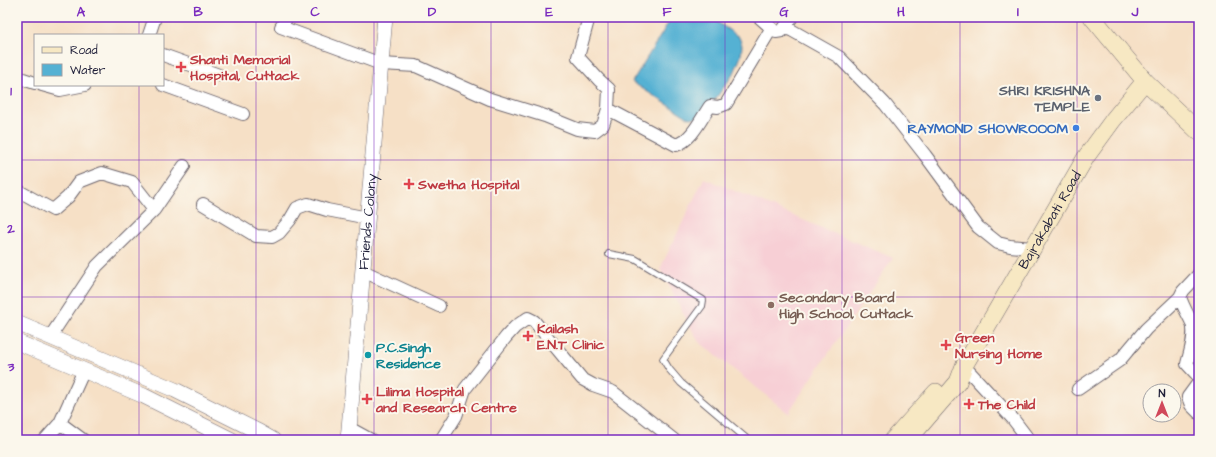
<svg xmlns="http://www.w3.org/2000/svg" width="1216" height="457" font-family="'Architects Daughter',sans-serif">
<rect width="100%" height="100%" fill="#fbf7ec"/>
<filter id="ink" filterUnits="userSpaceOnUse"><feTurbulence type="fractalNoise" baseFrequency=".025" numOctaves="2"/><feDisplacementMap in="SourceGraphic" scale="8" xChannelSelector="R" yChannelSelector="G"/><feConvolveMatrix kernelMatrix="1 2 1 2 8 2 1 2 1" color-interpolation-filters="sRGB"/></filter>
<filter id="wash" filterUnits="userSpaceOnUse"><feTurbulence type="fractalNoise" baseFrequency=".012" numOctaves="4" result="noise"/><feDisplacementMap in="SourceGraphic" scale="16" xChannelSelector="R" yChannelSelector="G"/><feGaussianBlur stdDeviation="0.9" result="paint"/><feColorMatrix in="noise" values="0 0 0 0 0 0 0 0 0 0 0 0 0 0 0 0 0 1.4 0 .05"/><feComposite in="paint" operator="in"/></filter>
<g filter="url(#wash)">
<rect width="100%" height="100%" fill="#f6e0c6"/>
<path fill="#f7cfd5" d="M704,178l189,80 -105,155 -90,-72 -38,-72z"/>
<path fill="#55b1d3" stroke="#3c6a87" d="M672,17h38l29,20 3,8 -1,11 -7,17 -25,35 -10,9 -10,1 -57,-36z"/>
<g fill="none" stroke-linecap="round" stroke-linejoin="round">
<path stroke="#55b1d3" stroke-width="3" d="M236,435l10,5"/>
</g>
</g>
<g filter="url(#ink)">
<g fill="none" stroke-linecap="round" stroke-linejoin="round">
<defs>
<path id="service" d="M609,254l26,5 68,41 -1,6 -39,53 6,10 12,14 67,57"/>
<path id="minor" d="M287,17l-6,10 100,37 35,2 74,33 55,17 32,13 18,2 8,-6 5,-16 1,-20 -10,-9 -21,-23 11,-40
M759,17l17,15 6,-1 3,-3 6,2 48,27 46,47 40,51 53,72 20,16 12,3 22,2
M782,31l10,-14
M149,35l6,-18
M163,55l56,20
M17,77l18,6
M42,85l18,5 25,-5
M163,85l80,29
M608,109l68,36c16,-5 25,-26 34,-39l8,1 8,-3 45,-75
M17,190l36,20 15,-13 11,-15 23,-9 30,9 22,28 30,-44
M203,204l53,32 16,1 7,-4 11,-13 7,-12 11,-4 19,6 41,8
M363,271l76,35
M1199,274l-16,17 -3,6c3,10 8,17 12,26 4,12 -2,29 -5,41l12,13
M50,337l47,-71 57,-56
M964,366l49,53 16,21
M1199,382l-11,15 3,8 8,8
M1078,389l42,-29 26,-31 34,-32
M60,423l23,17
M349,428l22,12
M45,440l15,-17 24,-53
M441,440l15,-24 9,-27 41,-52 9,-10 13,-9 6,3 48,58 11,6 20,7 61,48"/>
<g id="tertiary">
<path d="M17,323l158,67 84,42 14,8"/>
<path d="M17,342l127,54 88,44"/>
<path id="s1" d="M348,440l37,-423"/>
</g>
<g id="secondary">
<path d="M1092,17l53,64 54,51"/>
<path d="M893,440l43,-48"/>
<path id="s2" d="M908,440l50,-58 6,-16 122,-209 27,-37 32,-39"/>
</g>
</defs>
<use href="#service" stroke="#6c646c" stroke-width="8"/>
<use href="#minor" stroke="#6c646c" stroke-width="14"/>
<use href="#tertiary" stroke="#6c646c" stroke-width="16"/>
<use href="#secondary" stroke="#6c646c" stroke-width="18"/>
<use href="#service" stroke="#fff" stroke-width="6"/>
<use href="#minor" stroke="#fff" stroke-width="12"/>
<use href="#tertiary" stroke="#fff" stroke-width="15"/>
<use href="#secondary" stroke="#f7e8c3" stroke-width="17"/>
</g>
</g>
<path fill="none" stroke="#7b2cbf" stroke-width="1" stroke-opacity="0.55" d="M139,17v18M256,17v423M374,17v423M491,17v423M608,17v423M725,17v423M842,17v423M960,17v423M1077,17v423M139,85v355M17,160h1182M17,297h1182"/>
<g fill="#e0444e" stroke="#fbf7ec" stroke-width="1.5">
<path d="M179 61h4v4h4v4h-4v4h-4v-4h-4v-4h4z"/>
<path d="M407 178h4v4h4v4h-4v4h-4v-4h-4v-4h4z"/>
<path d="M526 330h4v4h4v4h-4v4h-4v-4h-4v-4h4z"/>
<path d="M944 339h4v4h4v4h-4v4h-4v-4h-4v-4h4z"/>
<path d="M365 393h4v4h4v4h-4v4h-4v-4h-4v-4h4z"/>
<path d="M967 398h4v4h4v4h-4v4h-4v-4h-4v-4h4z"/>
</g>
<circle fill="#6b7280" stroke="#fbf7ec" stroke-width="1.5" cx="1098" cy="98" r="4"/>
<circle fill="#3f7fe0" stroke="#fbf7ec" stroke-width="1.5" cx="1076" cy="128" r="4"/>
<circle fill="#8d6e63" stroke="#fbf7ec" stroke-width="1.5" cx="771" cy="305" r="4"/>
<circle fill="#0f9aa8" stroke="#fbf7ec" stroke-width="1.5" cx="368" cy="355" r="4"/>
<g text-anchor="middle" stroke-width="4" stroke-linejoin="round" paint-order="stroke">
<g font-size="14" font-weight="bold" fill="#be3a42" stroke="#fbf7ec" text-anchor="start">
<text x="190" y="64">Shanti Memorial<tspan x="190" dy="16">Hospital, Cuttack</tspan></text>
<text x="418" y="189">Swetha Hospital</text>
<text x="537" y="333">Kailash<tspan x="537" dy="16">E.N.T Clinic</tspan></text>
<text x="955" y="342">Green<tspan x="955" dy="16">Nursing Home</tspan></text>
<text x="376" y="396">Lilima Hospital<tspan x="376" dy="16">and Research Centre</tspan></text>
<text x="978" y="409">The Child</text>
</g>
<g font-size="14" font-weight="bold" fill="#5b616d" stroke="#fbf7ec" text-anchor="end">
<text x="1090" y="95">SHRI KRISHNA<tspan x="1090" dy="16">TEMPLE</tspan></text>
</g>
<g font-size="14" font-weight="bold" fill="#366cbe" stroke="#fbf7ec" text-anchor="end">
<text x="1068" y="133">RAYMOND SHOWROOOM</text>
</g>
<g font-size="14" fill="#22223b" stroke="#fbf7ec">
<text dy="5" stroke="none"><textPath href="#s2" startOffset="263">Bajrakabati Road</textPath></text>
<text dy="5" stroke="none"><textPath href="#s1" startOffset="219">Friends Colony</textPath></text>
</g>
<g font-size="14" font-weight="bold" fill="#785e54" stroke="#fbf7ec" text-anchor="start">
<text x="779" y="302">Secondary Board<tspan x="779" dy="16">High School, Cuttack</tspan></text>
</g>
<g font-size="14" font-weight="bold" fill="#0d838f" stroke="#fbf7ec" text-anchor="start">
<text x="376" y="352">P.C.Singh<tspan x="376" dy="16">Residence</tspan></text>
</g>
</g>
<rect width="1216" height="457" fill="none" stroke="#fbf7ec" stroke-width="44"/>
<rect x="34" y="34" width="130" height="52" fill="#fbf7ec" stroke="#a4a2a5"/>
<rect x="42" y="47" width="20" height="6" fill="#f7e8c3" stroke="#a4a2a5"/>
<text x="70" y="54" font-size="12" fill="#22223b">Road</text>
<rect x="42" y="64" width="20" height="12" fill="#55b1d3" stroke="#a4a2a5"/>
<text x="70" y="74" font-size="12" fill="#22223b">Water</text>
<g transform="translate(1162 403)"><circle r="19" fill="#fbf7ec" stroke="#a4a2a5"/>
<path d="M0-3L7 15L0 10L-7 15Z" fill="#d1495b"/>
<text y="-6" font-size="11" font-weight="bold" text-anchor="middle" fill="#22223b">N</text>
</g>
<rect x="22" y="22" width="1172" height="413" fill="none" stroke="#7b2cbf" stroke-width="1.5"/>
<g font-size="13" text-anchor="middle" font-weight="bold" fill="#7b2cbf">
<text x="81" y="16">A</text>
<text x="198" y="16">B</text>
<text x="315" y="16">C</text>
<text x="432" y="16">D</text>
<text x="549" y="16">E</text>
<text x="667" y="16">F</text>
<text x="784" y="16">G</text>
<text x="901" y="16">H</text>
<text x="1018" y="16">I</text>
<text x="1135" y="16">J</text>
<text x="11" y="95">1</text>
<text x="11" y="233">2</text>
<text x="11" y="371">3</text>
</g>
</svg>
